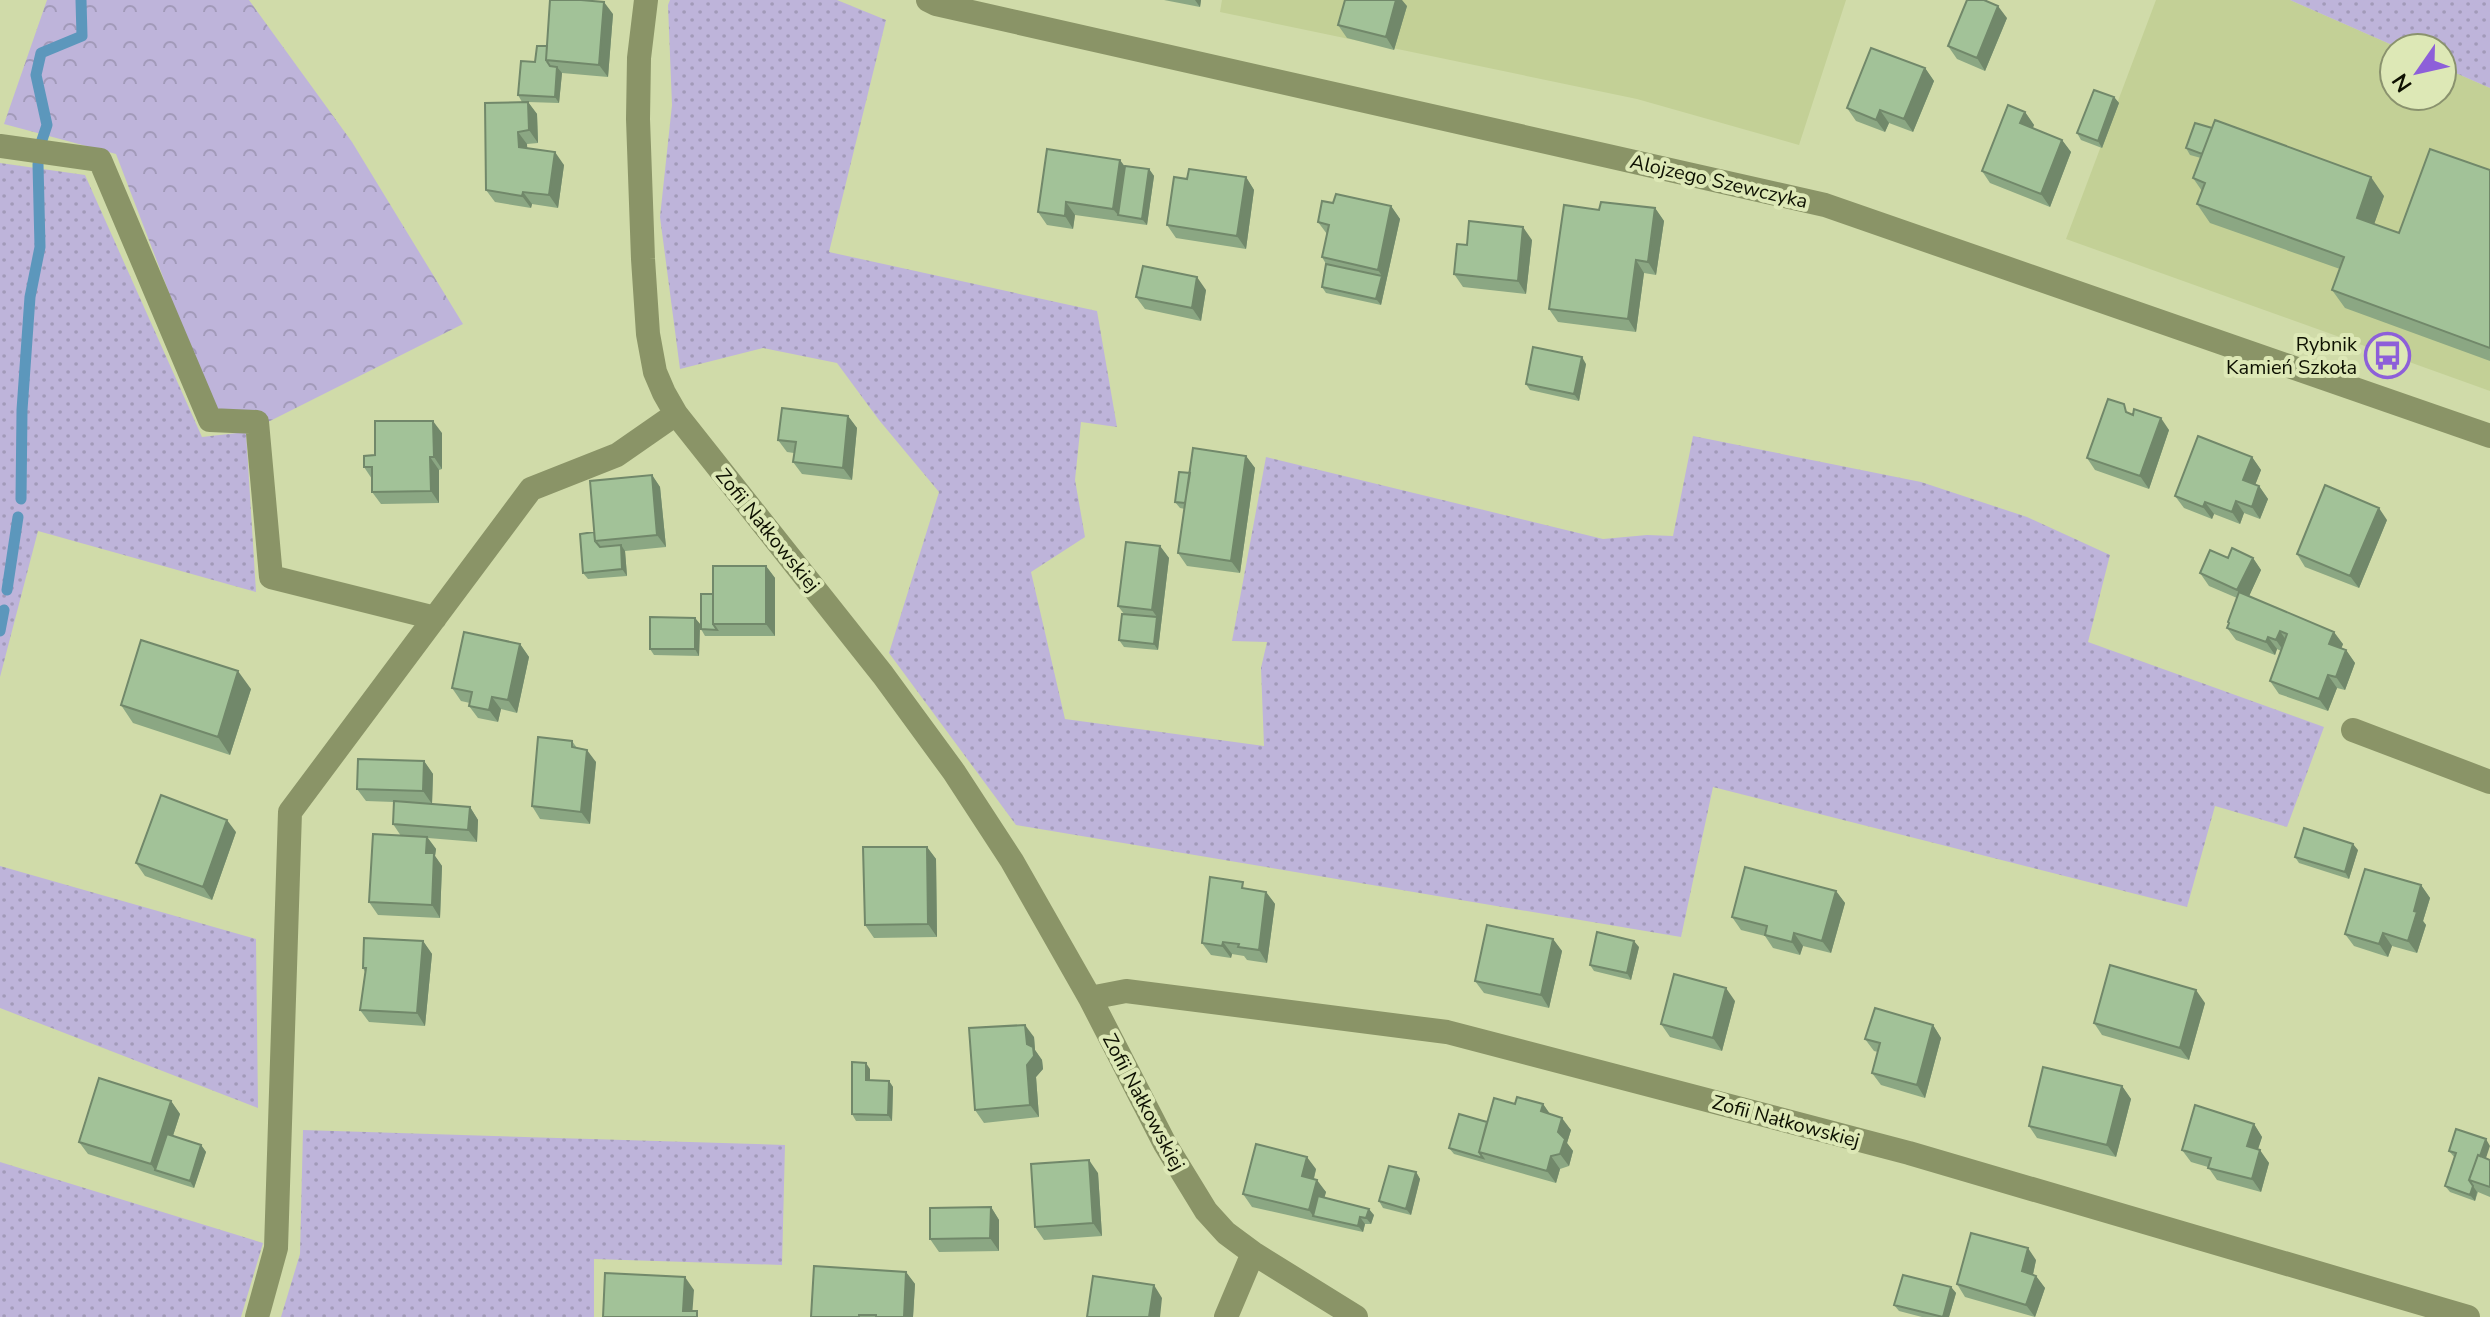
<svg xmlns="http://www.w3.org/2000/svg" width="2490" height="1317" font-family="'Nunito Sans',sans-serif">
<defs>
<pattern id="grass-dots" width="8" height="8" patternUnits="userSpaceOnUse" patternTransform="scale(2)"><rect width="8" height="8" fill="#beb4da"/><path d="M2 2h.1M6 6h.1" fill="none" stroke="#a29ab9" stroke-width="1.8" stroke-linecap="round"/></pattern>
<pattern id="forest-crowns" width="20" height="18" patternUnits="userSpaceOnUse" patternTransform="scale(2)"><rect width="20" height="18" fill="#beb4da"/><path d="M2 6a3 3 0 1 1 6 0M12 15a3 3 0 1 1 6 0" fill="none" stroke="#a29ab9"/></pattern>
</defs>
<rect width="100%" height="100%" fill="#d0dba9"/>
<path fill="#c3d096" d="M1222,0h624l-47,145 -162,-46 -417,-87z
M2156,0h134l109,48h-5v48h48v-29l48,21v303l-424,-152z"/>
<path fill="url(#grass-dots)" d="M670,0h167l49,20 -57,232 268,59 20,116 -36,-5 -6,58 10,57 -54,35 34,147 199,27 -3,-78 6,-26 -35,-1 34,-184 337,82 44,-4 26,1 20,-100 228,46 106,35 83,38 -22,87 236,85 -37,100 -72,-21 -28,101 -474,-120 -32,150 -665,-112 -127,-172 50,-161 -60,-72 -42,-57 -74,-15 -83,21 -20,-152 12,-112 -4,-100z
M2290,0h200v88l-48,-21v-19h-43z
M0,163l85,12 117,262 44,-5 10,160 -218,-61 -38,146z
M0,866l256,73 2,169 -258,-100z
M303,1130l482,15 -3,120 -188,-6v58h-313l19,-63z
M0,1162l263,81 -22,74h-241z"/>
<path fill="url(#forest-crowns)" d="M47,0h202l103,142 111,182 -197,99 -51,-10 -99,-259 -112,-30z"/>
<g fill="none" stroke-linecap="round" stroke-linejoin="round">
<path stroke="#5c97bc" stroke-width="11" d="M41,143l6,-18 -11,-50 5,-22 41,-17 -1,-36
M21,499l1,-89 8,-113 10,-50 -2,-83
M7,590l11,-73
M0,631l4,-21"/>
<path stroke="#8a9467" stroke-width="24" d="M646,0l-7,58 -1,61 5,140 5,75 7,38 9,21 12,21 207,261 71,97 58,89 78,137 75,146 41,67 20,22 27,20 103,64
M928,0l8,4 889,201 665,231
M0,146l100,14 110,260 47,2 14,155 164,41
M2353,730l137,52
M1090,998l36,-7 321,41 462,121 559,164
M257,1317l19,-69 14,-436 241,-323 86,-34 59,-41
M1226,1317l27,-64"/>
</g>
<path fill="#8ba783" d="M1164,0h37l-1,7z
M1407,6l-13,44 -47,-12 -9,-13z
M613,14l-5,63 -46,-4 -3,30 -31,-1 9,12 1,29 -11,1v4l37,17 -6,43 -26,-4 -1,4 -36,-6 -9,-12 36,-88 -4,-7 17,-33 12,-16z
M2007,18l-22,53 -28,-12 -9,-13z
M1925,68l9,13 -21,51 -24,-9 -4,9 -29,-11 -9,-13z
M2114,97l5,6 -17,45 -21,-8 -4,-7z
M2025,112l9,13 -1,3 29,12 9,12 -21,55 -60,-24 -8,-12z
M2186,148l198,48 -10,28 25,9 91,-63v191l-145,-53 -13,-18 8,-21 -130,-46 -13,-19 5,-13 -9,-13 8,-20 -11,-3z
M1125,166l24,3 5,7 -7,49 -72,-10 -2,14 -26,-4 -9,-13z
M1246,177l8,13 -8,59 -70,-11 -9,-13 20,-46z
M1333,203l58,3 9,13 -19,86 -55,-12 -4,-6 4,-23 -4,-7 5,-23 -9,-12z
M1655,208l9,13 -8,54 -12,-2 -8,59 -78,-10 -9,-13 50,-99z
M1532,240l-6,54 -63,-7 -9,-13 13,-29z
M1206,290l-5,31 -56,-12 -9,-12z
M1586,364l-7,37 -49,-11 -4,-6z
M2131,414l38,16 -20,59 -54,-19 -8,-12z
M848,416l9,12 -5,52 -50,-6 -9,-12 1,-9 -7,-1 -9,-12z
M442,433v36l-3,1v33l-58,1 -9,-12v-13l-8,-12 11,-12z
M1246,456l9,12 -15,105 -53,-7 -9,-13 7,-44 -5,-1 -5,-6 15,-29z
M2252,457l9,13 -6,15 4,1 9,13 -8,20 -16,-6 -4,11 -26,-10 -2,5 -28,-11 -9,-12z
M652,475l8,12 6,60 -41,4 2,25 -39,3 -5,-6 11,-41z
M2387,520l-28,68 -54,-21 -8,-13z
M1160,546l9,12 -11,92 -34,-3 -5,-7 5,-26 -6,-8z
M2228,558h25l8,12 -12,26 94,48 -2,5 5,1 9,13 -10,27 -8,-2 -9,23 -49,-17 -9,-13 11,-30 -4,-2 -2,6 -39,-15 -9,-12 2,-4 -1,-2 9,-24 -28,-12 -9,-13z
M766,566l9,12v58h-70l-4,-7 12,-35z
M695,618l5,6 -1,32 -45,-1 -4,-6z
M520,644l9,13 -12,56 -16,-4 -3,13 -20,-4 -9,-12 1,-3 -9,-2 -9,-13z
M251,689l-21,66 -97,-32 -12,-18z
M572,741l5,7 19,14 -6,62 -50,-5 -8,-13z
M424,761l9,13 -1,30 38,3 8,13 -1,22 -49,-4 8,11 -1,7 7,10 -2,52 -62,-3 -9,-13 32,-66 -8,-12 1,-22 -28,-1 -9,-12z
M236,832l-24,68 -67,-24 -9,-13z
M927,847l9,12 1,78 -63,1 -9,-13z
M2358,850l-9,29 -50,-16 -4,-6z
M2421,885l9,13 -7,23 3,4 -9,28 -25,-7 -4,11 -34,-11 -9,-12z
M1248,889l18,3 9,12 -8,59 -20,-3 -3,-4 -12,-2 -1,4 -20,-3 -9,-12z
M1836,891l9,12 -14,50 -28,-7 -3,9 -27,-7 -8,-12 -24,-6 -9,-13z
M1553,939l9,12 -13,57 -65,-15 -9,-12z
M423,941l9,13 -7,72 -56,-4 -9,-12 5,-38 -2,-4z
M1639,947l-8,33 -37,-9 -4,-6z
M1735,1001l-13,50 -52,-14 -9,-13z
M2205,1003l-16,57 -87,-25 -8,-12z
M1933,1025l8,13 -16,60 -44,-13 -9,-12 6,-21 -4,-1 -9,-12z
M1034,1037l1,13 7,10 1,9 -7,8 3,40 -55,6 -9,-13z
M870,1069v11l19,1 4,6 -1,34h-36l-4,-7z
M2122,1086l9,13 -15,58 -79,-19 -8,-12z
M171,1101l9,13 -7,22 28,9 5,7 -12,36 -106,-34 -9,-12z
M1515,1104h28l7,10 21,16 -4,13 6,8 -4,15 -9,3 -4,14 -102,-29 -5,-6z
M2254,1124l8,13 -4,12 11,14 -8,29 -44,-12 -9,-13 -17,-5 -9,-12z
M2449,1151l41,9v37l-12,-5 -3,9 -25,-9 -5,-6 10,-28z
M1316,1169l-2,10 12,13 -2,6 50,17 -3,9h-6l-2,8 -111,-25 -9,-13z
M1416,1172l4,7 -9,36 -28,-7 -4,-7z
M1098,1173l4,63 -58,4 -9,-13z
M991,1207l8,13v31l-60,1 -9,-13z
M2036,1260l-3,15 3,1 9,12 -10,29 -70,-20 -8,-13z
M906,1272l9,12 -2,33h-102z
M1951,1287l5,6 -7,24h-27l-23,-6 -5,-6z"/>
<path fill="#71886a" d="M1195,0h6l-1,7z
M1396,0h6l5,6 -13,44 -8,-13z
M604,2l9,12 -5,63 -9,-12z
M1998,6l9,12 -22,53 -8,-13z
M557,67l5,6 -3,30 -4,-6z
M1925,68l9,13 -21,51 -9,-13z
M2114,97l5,6 -17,45 -4,-7z
M528,102l9,12 1,29 -9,-13z
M1880,110l9,13 -4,9 -9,-12z
M2025,112l9,13 -5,10 -9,-12z
M518,132l9,12 1,15 -9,-12z
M2062,140l9,12 -21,55 -9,-13z
M555,152l9,13 -6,43 -9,-13z
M1120,160l9,12 -11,43 -5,-6z
M1149,169l5,7 -7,49 -5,-6z
M1246,177l8,13 -8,59 -9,-13z
M2371,177l13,19 -14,40 -13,-18z
M523,192l9,12 -1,4 -9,-12z
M1066,202l9,13 -2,14 -8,-13z
M1391,206l9,13 -19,86 -5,-6 6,-23 -4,-6z
M1655,208l9,13 -8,54 -8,-13z
M1523,227l9,13 -6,54 -8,-13z
M1636,260l8,13 -8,59 -8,-13z
M1197,277l9,13 -5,31 -9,-13z
M1582,357l4,7 -7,37 -5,-7z
M848,416l9,12 -5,52 -9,-12z
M2161,418l8,12 -20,59 -9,-13z
M433,421l9,12v36l-8,-12z
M1246,456l9,12 -15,105 -9,-12z
M430,457l9,13v33l-8,-12z
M2252,457l9,13 -9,23 -9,-13z
M652,475l8,12 6,60 -9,-12z
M2259,486l9,13 -8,20 -8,-12z
M2236,501l8,12 -4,11 -8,-12z
M2205,502l9,12 -2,5 -9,-12z
M2379,508l8,12 -28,68 -9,-12z
M621,545l4,6 2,25 -5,-7z
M1160,546l9,12 -11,92 -4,-6 3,-27 -5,-7z
M2253,558l8,12 -15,33 -9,-13z
M766,566l9,12v58l-9,-12z
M695,618l5,6 -1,32 -4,-7z
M2280,631l8,12 -3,10 -9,-13z
M2334,632l9,12 -5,13 -9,-13z
M2268,637l9,12 -2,6 -9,-13z
M520,644l9,13 -12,56 -9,-13z
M2346,650l9,13 -10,27 -9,-13z
M238,671l13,18 -21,66 -12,-18z
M2328,675l9,13 -9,23 -9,-12z
M492,697l9,12 -3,13 -9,-12z
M587,750l9,12 -6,62 -9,-12z
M424,761l9,13 -1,30 -9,-13z
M470,807l8,13 -1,22 -9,-12z
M227,820l9,12 -24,68 -9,-13z
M427,837l9,12 -1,7 7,10 -2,52 -8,-13 -6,-52z
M2353,844l5,6 -9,29 -4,-7z
M927,847l9,12 1,78 -9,-13z
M2421,885l9,13 -7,23 3,4 -9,28 -9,-12 6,-30z
M1836,891l9,12 -14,50 -9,-12z
M1266,892l9,12 -8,59 -8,-13z
M1794,933l9,13 -3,9 -8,-13z
M2383,933l9,13 -4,11 -9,-13z
M1553,939l9,12 -13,57 -8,-13z
M423,941l9,13 -7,72 -8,-13z
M1634,941l5,6 -8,33 -4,-7z
M1223,942l9,12 -1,4 -9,-12z
M1726,988l9,13 -13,50 -9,-13z
M2196,990l9,13 -16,57 -9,-12z
M1025,1025l9,12 1,13 7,10 1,9 -7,8 3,40 -9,-12z
M1933,1025l8,13 -16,60 -8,-13z
M866,1063l4,6v18l-4,-7z
M889,1081l4,6 -1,34 -4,-6z
M2122,1086l9,13 -15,58 -9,-12z
M171,1101l9,13 -19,58 -6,-2 -4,-6z
M1543,1104l9,13 -11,-6z
M1562,1118l9,12 -4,13 6,8 -4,15 -9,-12 -2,-22z
M2254,1124l8,13 -7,21 -8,-12z
M2486,1139l4,7 -6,18 -6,-3z
M201,1145l5,7 -12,36 -4,-7z
M2260,1150l9,13 -8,29 -9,-13z
M1551,1156l9,13 -4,14 -9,-12z
M1307,1157l9,12 -5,20 -9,-13z
M1089,1160l9,13 4,63 -9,-13z
M1416,1172l4,7 -9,36 -5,-6z
M1317,1180l9,12 -7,25 -6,-1 -4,-6z
M2473,1186l4,6 -2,9 -5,-6z
M991,1207l8,13v31l-9,-13z
M1369,1209l5,6 -3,9 -5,-6z
M1360,1217l5,7 -2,8 -5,-6z
M2028,1248l8,12 -5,23 -9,-12z
M906,1272l9,12 -2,33h-9z
M2036,1276l9,12 -10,29 -9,-12z
M685,1277l9,13 -2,27 -9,-6z
M1154,1285l8,13 -2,19h-11z
M1951,1287l5,6 -7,24h-6z"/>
<path fill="#a2c298" stroke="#71886a" stroke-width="2" d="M550,0h31l23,2 -5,63 -53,-5z
M1345,0h51l-10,37 -48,-12z
M1967,0h17l14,6 -21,52 -29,-12z
M537,46h10l-1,14 4,6 7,1 -2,30 -37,-2 3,-34 14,1z
M1871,48l54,20 -21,51 -24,-9 -4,10 -29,-12z
M2094,90l20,7 -16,44 -21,-8z
M528,102l1,28 -11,2 1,15 36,5 -6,43 -26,-3 -1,4 -36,-6 -1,-87z
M2008,105l17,7 -5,11 42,17 -21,54 -59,-23z
M2215,120l156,57 -14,41 42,15 31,-84 60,21v178l-158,-58 12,-33 -147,-53 8,-21 -12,-5z
M2195,123l17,5 -10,26 -16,-6z
M1047,149l73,11 -7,49 -47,-7 -1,14 -27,-4z
M1125,166l24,3 -7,50 -24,-4z
M1189,169l57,8 -9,59 -70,-11 7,-48 13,2z
M1336,194l55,12 -13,64 -56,-13 7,-32 -11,-3 4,-21 11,2z
M1601,202l54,6 -7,54 -12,-2 -8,59 -79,-10 15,-104 35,5z
M1469,221l54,6 -5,54 -64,-7 3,-30 10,1z
M1326,264l56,12 -6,23 -54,-12z
M1143,266l54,11 -5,31 -56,-11z
M1533,347l49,10 -8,37 -48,-10z
M2108,399l16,5 2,8 7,3 1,-6 27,9 -21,58 -53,-18z
M782,408l66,8 -5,52 -50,-6 3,-20 -18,-2z
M375,421h58l1,36h-4l1,34 -59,1v-25h-8v-11l11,-1z
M2198,436l54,21 -9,23 16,6 -7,21 -16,-6 -4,11 -27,-10 -2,5 -28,-11z
M1193,448l53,8 -15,105 -53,-8z
M1179,472l11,1 -5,30 -10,-1z
M652,475l5,60 -62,6 -5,-60z
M2325,485l54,23 -29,68 -53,-22z
M594,532l1,9 5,6 21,-2 1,24 -39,4 -3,-39z
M1126,542l34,4 -8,64 -34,-4z
M2232,548l21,10 -16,32 -37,-17 10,-23 18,8z
M713,566h53v58h-53z
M2239,592l95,40 -5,12 17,6 -10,27 -8,-2 -9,24 -49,-18 17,-47 -7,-3 -4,9 -8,-3 -2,5 -39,-14 2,-5 -1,-1z
M701,594h12v30l4,6 -16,-1z
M1122,614l35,3 -3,27 -35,-4z
M650,617l45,1v31h-45z
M464,632l56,12 -12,56 -16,-3 -3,13 -20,-4 3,-14 -20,-4z
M141,640l97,31 -20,66 -97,-32z
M538,737l34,4v6l15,3 -6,62 -49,-6z
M358,759l66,2 -1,30 -66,-2z
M161,795l66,25 -24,67 -67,-24z
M394,801l76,6 -2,23 -75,-6z
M2304,828l49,16 -8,28 -50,-15z
M373,834l54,3 -1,16h8l-2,52 -63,-3z
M863,847h64l1,77 -63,1z
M1745,867l91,24 -14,50 -28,-8 -2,9 -27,-7 2,-9 -35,-9z
M2365,869l56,16 -7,26 3,1 -9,29 -25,-8 -4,11 -34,-10z
M1210,877l33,5 -1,6 24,4 -7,58 -21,-3 1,-3 -16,-2 -1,4 -20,-3z
M1487,925l66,14 -12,56 -66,-14z
M1597,932l37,9 -7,32 -37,-8z
M364,938l59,3 -6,72 -57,-3 6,-42h-3z
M2110,965l86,25 -16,58 -86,-25z
M1674,974l52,14 -13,50 -52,-14z
M1875,1008l58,17 -16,60 -45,-12 8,-30 -15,-4z
M1025,1025l2,19 6,3 1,9 -7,9 3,40 -55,5 -6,-82z
M852,1062l14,1v17l23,1 -1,34 -36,-1z
M2043,1067l79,19 -15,59 -78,-19z
M99,1078l72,23 -20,63 -72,-22z
M1517,1097l26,7 -2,7 21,7 -4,14 7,7 -5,15 -9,2 -4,15 -68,-19 15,-54 21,6z
M2195,1105l59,19 -7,22 13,4 -8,29 -44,-11 3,-10 -29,-8z
M1459,1114l28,8 -8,30 4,6 -34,-10z
M2456,1129l30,10 -6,17 -2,-1 -9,25 4,6 -3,9 -25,-9 11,-33 -7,-2z
M167,1134l34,11 -11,36 -35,-11z
M1256,1144l51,13 -5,19 15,4 -8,30 -66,-16z
M2478,1155l12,5v27l-21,-7z
M1089,1160l4,63 -58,4 -4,-63z
M1389,1166l27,6 -10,37 -27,-8z
M1318,1196l51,13 -3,9 -6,-1 -2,9 -45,-10z
M991,1207l-1,31 -60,1v-31z
M1971,1233l57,15 -6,23 14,5 -10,29 -69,-21z
M814,1266l92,6 -2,45h-28v-2h-17v2h-48z
M605,1273l80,4 -2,34h14v6h-94z
M1903,1275l48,12 -8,30 -49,-12z
M1093,1276l61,9 -5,32h-62z"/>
<defs>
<symbol id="bus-ring" viewBox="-11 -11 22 22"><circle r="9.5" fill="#dde8b6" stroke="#8d5fd9" stroke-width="1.5"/><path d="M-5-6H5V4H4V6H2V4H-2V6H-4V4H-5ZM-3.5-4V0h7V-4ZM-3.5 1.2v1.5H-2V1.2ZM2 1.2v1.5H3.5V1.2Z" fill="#8d5fd9"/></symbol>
</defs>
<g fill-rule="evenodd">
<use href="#bus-ring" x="2362" y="330" width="51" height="51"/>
</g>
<g text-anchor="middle" stroke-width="8" stroke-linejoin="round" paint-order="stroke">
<g font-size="20" fill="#0d1001" stroke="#dde8b6">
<text transform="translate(1719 181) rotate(13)" y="7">Alojzego Szewczyka</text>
<text transform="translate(768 530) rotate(51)" y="7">Zofii Nałkowskiej</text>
<text transform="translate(1144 1102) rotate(62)" y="7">Zofii Nałkowskiej</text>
<text transform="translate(1786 1121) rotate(15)" y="7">Zofii Nałkowskiej</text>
</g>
<g font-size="20" fill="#0d1001" stroke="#dde8b6" text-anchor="end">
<text x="2357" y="351">Rybnik<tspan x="2357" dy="23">Kamień Szkoła</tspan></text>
</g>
</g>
<g transform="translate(2418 72) rotate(236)"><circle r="38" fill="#dde8b6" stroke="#8a926e" stroke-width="2"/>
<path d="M0-6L14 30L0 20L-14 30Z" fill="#8d5fd9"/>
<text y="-12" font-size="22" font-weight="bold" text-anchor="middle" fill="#0d1001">N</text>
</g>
</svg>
